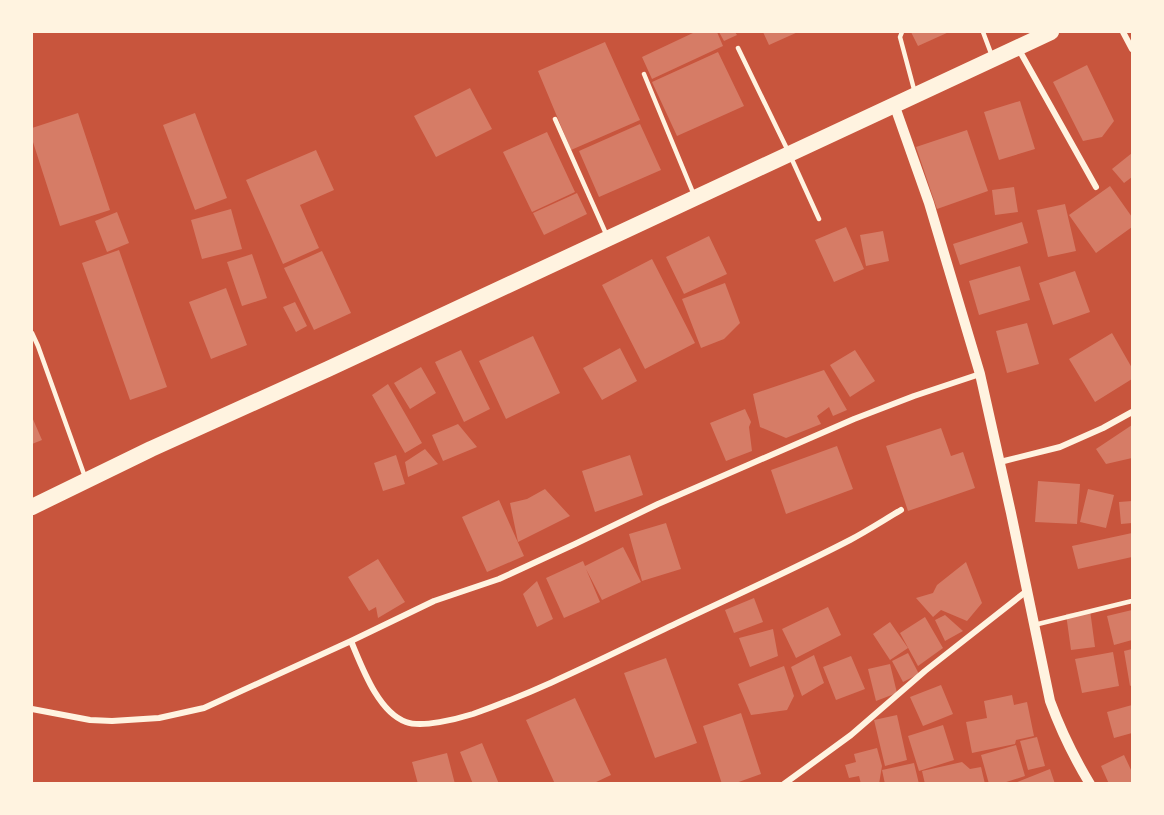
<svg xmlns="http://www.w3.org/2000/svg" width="1164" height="815" font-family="'PT Sans Narrow',sans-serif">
<rect width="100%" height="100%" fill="#c8553d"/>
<path fill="#d67c66" d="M695,32h22l6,14 -71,33 -10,-22z
M719,32h16l2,3 -13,6z
M763,32h35l-29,13z
M911,32h38l-31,14z
M605,42l35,78 -69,30 -33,-79z
M718,52l26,54 -67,30 -25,-54z
M1087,65l27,56 -12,16 -19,4 -30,-59z
M470,88l22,41 -56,28 -22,-41z
M1020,101l15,48 -36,11 -15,-48z
M78,113l32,97 -50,16 -28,-87v-11z
M195,113l32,85 -32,12 -32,-85z
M640,124l21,46 -62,27 -20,-46z
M967,130l21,61 -51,18 -21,-62z
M547,132l28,60 -43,20 -29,-60z
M316,150l18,40 -34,15 19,43 -36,16 -37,-84z
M1132,153v24l-8,6 -12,-14z
M1110,186l22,31v10l-36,26 -27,-38z
M1014,187l4,25 -23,3 -3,-25z
M577,193l10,21 -43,21 -11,-22z
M1065,204l11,47 -28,6 -11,-47z
M231,209l11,40 -40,10 -11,-39z
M117,212l12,31 -22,9 -12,-31z
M1022,222l6,21 -68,22 -7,-21z
M846,227l18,42 -30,13 -19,-42z
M883,231l6,30 -23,5 -6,-31z
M709,236l18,38 -43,20 -18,-37z
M119,250l48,137 -37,13 -48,-137z
M322,251l29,62 -37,17 -30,-62z
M252,254l15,44 -25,8 -15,-44z
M652,259l43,84 -50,26 -43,-84z
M1020,266l10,34 -51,15 -10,-34z
M1075,271l15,41 -37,13 -14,-42z
M725,283l15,40 -16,16 -23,9 -19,-49z
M226,288l21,57 -36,14 -22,-57z
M295,302l12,24 -11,6 -13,-25z
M1027,323l12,41 -32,9 -11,-42z
M1112,333l20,35v11l-37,23 -26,-43z
M533,336l27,57 -54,26 -27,-58z
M620,348l17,33 -35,19 -19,-32z
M461,350l29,59 -26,13 -29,-60z
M855,350l20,31 -25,16 -20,-32z
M421,367l15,26 -26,16 -16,-26z
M824,370l23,40 -14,6 -4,-9 -12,9 4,8 -35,14 -26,-11 -7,-33z
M388,384l34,59 -17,10 -33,-58z
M745,409l6,13 -2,5 3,24 -26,10 -16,-38z
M32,417l10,23 -10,4z
M458,424l19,23 -34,14 -11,-26z
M1132,425v33l-26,6 -10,-15z
M941,428l10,28 12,-4 12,36 -67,23 -22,-65z
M837,446l16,43 -67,25 -15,-44z
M425,449l13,15 -30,13 -3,-15z
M396,455l9,29 -22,7 -9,-28z
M630,455l13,40 -48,17 -13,-41z
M1038,481l42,3 -3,40 -42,-2z
M545,489l25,27 -52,26 -8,-39 17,-4z
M1088,489l26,6 -8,33 -26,-6z
M499,500l25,56 -37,16 -25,-55z
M1132,501v22l-11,1 -2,-22z
M666,523l15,46 -39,12 -13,-47z
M1132,533v24l-54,12 -6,-23z
M623,547l18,35 -39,18 -16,-31 14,33 -36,16 -18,-40 37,-17 2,5z
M378,559l27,43 -27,16 -2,-11 -7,4 -21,-34z
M966,562l16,41 -15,18 -26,-11 -8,7 -17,-19 17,-5 4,-8z
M537,581l16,38 -16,8 -14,-33z
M754,598l9,24 -29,11 -9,-23z
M828,607l13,28 -45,23 -14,-29z
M1090,610l5,37 -24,3 -5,-36z
M1132,610v30l-18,5 -7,-29z
M945,615l18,16 -18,10 -10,-21z
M925,617l18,31 -25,18 -18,-33z
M890,622l18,26 -18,12 -17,-26z
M773,629l5,27 -28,11 -11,-29z
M1132,649v36l-2,1 -6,-35z
M1113,652l6,34 -37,7 -7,-34z
M908,653l11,21 -16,8 -11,-21z
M814,655l10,28 -22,13 -11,-29z
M851,656l14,33 -29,11 -13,-33z
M666,658l31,85 -42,15 -31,-85z
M890,664l7,29 -21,8 -8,-32z
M784,666l10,30 -7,14 -36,5 -13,-31z
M941,685l12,29 -30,12 -13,-29z
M1012,695l2,10 13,-3 7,34 -18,4 -1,4 -43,9 -6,-31 21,-4 -3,-17z
M575,698l36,77 -19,9h-37l-29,-64z
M1132,705v28l-18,5 -7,-26z
M741,713l20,61 -28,10h-11l-19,-58z
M897,715l10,45 -22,6 -11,-46z
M943,725l11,35 -35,11 -11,-35z
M1037,737l8,29 -17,4 -8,-29z
M482,743l17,41h-26l-13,-32z
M1016,745l9,31 -25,8h-11l-8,-29z
M877,748l5,18 -3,18h-18l-2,-8 -10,2 -4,-13 11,-3 -2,-8z
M447,753l8,31h-37l-6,-22z
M1124,755l8,17v12h-23l-8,-18z
M962,762l8,7 11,-2 4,17h-60l-3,-13z
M914,763l5,21h-34l-3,-14z
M1050,769l5,15h-40v-1z"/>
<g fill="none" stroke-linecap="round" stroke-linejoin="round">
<path stroke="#fff3e0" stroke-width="4.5" d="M902,32l-2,5 15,56
M983,32l9,24
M738,48l51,105 30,66
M644,74l50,121
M555,119l52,117
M32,333l6,13 47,131
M1034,625l98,-24"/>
<path stroke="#fff3e0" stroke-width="6" d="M1123,32l9,17
M1018,48l78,139
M1000,462l60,-15 43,-19 29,-16
M351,641c11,26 27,71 55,81 16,6 51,-3 67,-8 69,-24 134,-58 200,-89 59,-28 119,-55 177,-85 17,-9 34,-20 51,-30
M32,709l58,11 22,1 47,-3 45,-10 147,-67 83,-40 65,-22 76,-35 83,-40 90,-39 106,-46 60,-23 66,-22
M784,784l67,-49 74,-64 103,-81"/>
<path stroke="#fff3e0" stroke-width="10" d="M894,104l35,99 51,171 31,139 39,188c11,30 23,55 40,83"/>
<path stroke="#fff3e0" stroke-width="16" d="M32,507l119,-58 177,-80 723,-337"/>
</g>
<rect width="1164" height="815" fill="none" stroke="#fff3e0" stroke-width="66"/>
</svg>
